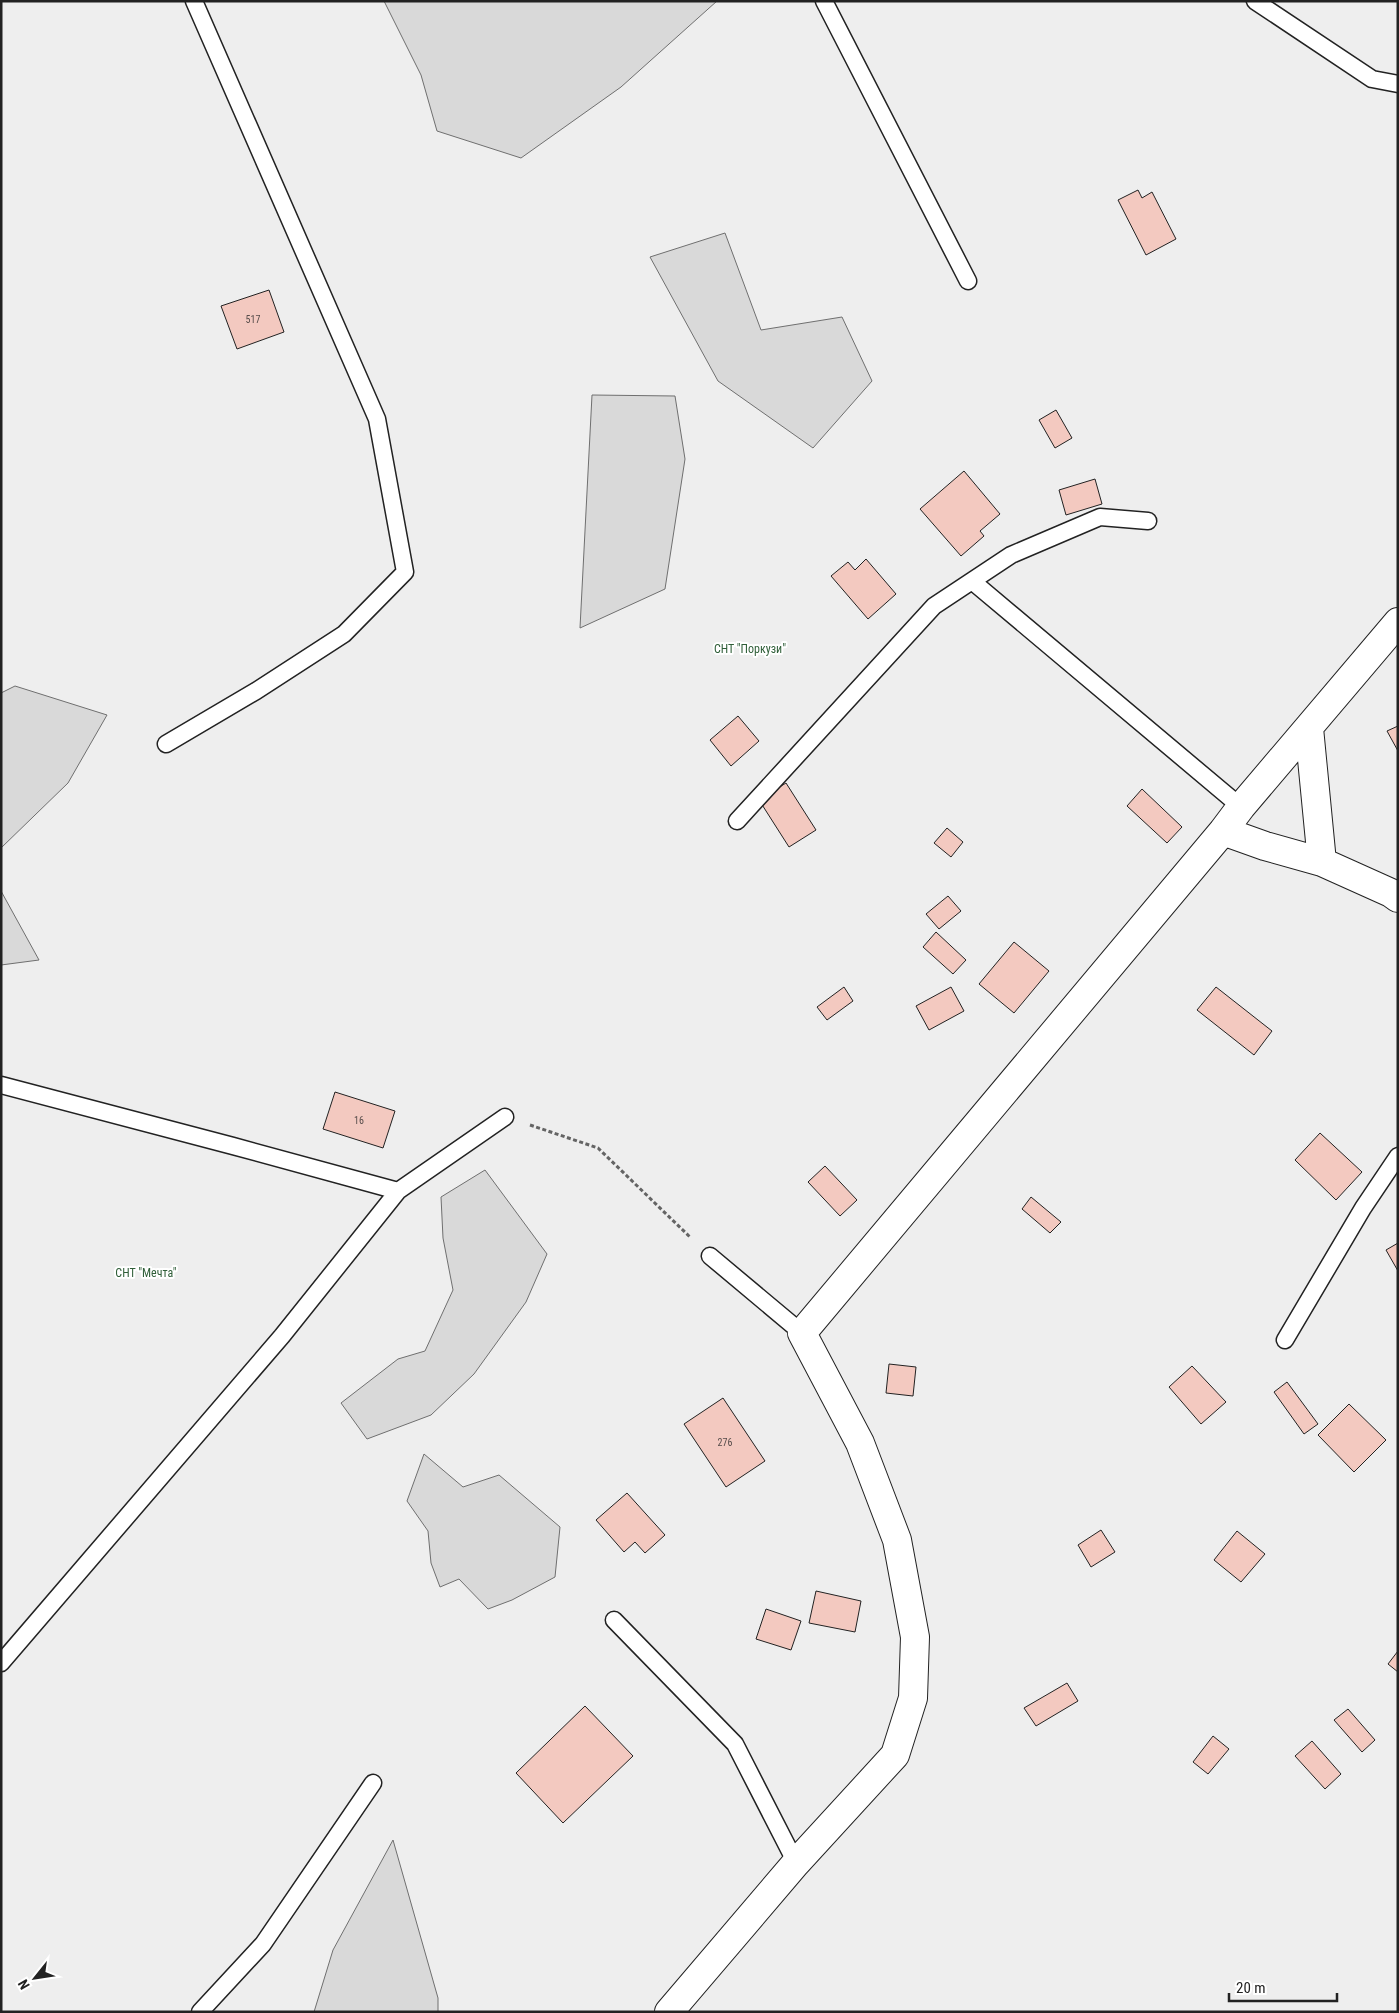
<svg xmlns="http://www.w3.org/2000/svg" width="1399" height="2013" font-family="'Roboto Condensed',sans-serif">
<rect width="100%" height="100%" fill="#fff"/>
<path fill="#eee" stroke="#6f6f6f" d="M1,1h1397v2011h-1397z"/>
<path fill="#d9d9d9" stroke="#6f6f6f" d="M384,1h333l-96,86 -100,71 -84,-27 -16,-56z
M725,233l36,97 81,-13 30,64 -59,67 -95,-67 -68,-124z
M592,395l83,1 10,63 -20,130 -85,39z
M15,686l92,29 -39,68 -67,65v-155z
M1,891l38,69 -38,5z
M485,1170l62,84 -21,48 -52,72 -43,41 -64,24 -26,-36 57,-44 27,-8 28,-61 -10,-52 -2,-41z
M424,1454l39,33 36,-12 61,52 -5,50 -43,23 -24,9 -29,-30 -19,8 -9,-24 -3,-32 -21,-30z
M393,1840l45,158v14h-124l19,-62z"/>
<path fill="#f3c9c0" stroke="#222" d="M1138,190l4,8 10,-6 24,47 -30,16 -28,-55z
M269,290l15,42 -47,17 -16,-43z
M1056,410l16,28 -17,10 -16,-28z
M964,471l36,43 -20,17 4,5 -23,20 -41,-47z
M1095,479l7,25 -36,11 -7,-25z
M866,559l30,35 -28,25 -37,-43 17,-14 7,8z
M738,716l21,25 -28,25 -21,-26z
M1398,726v25l-11,-20z
M786,783l30,47 -27,17 -30,-47z
M1142,789l40,38 -15,16 -40,-37z
M947,828l16,14 -12,15 -17,-14z
M948,896l13,15 -22,18 -13,-15z
M936,932l30,28 -13,14 -30,-27z
M1014,942l35,29 -35,42 -35,-29z
M844,987l9,14 -26,19 -10,-13z
M951,987l13,24 -35,19 -13,-24z
M1216,987l56,44 -18,24 -57,-45z
M335,1092l60,19 -12,37 -60,-19z
M1320,1133l42,39 -26,28 -41,-40z
M825,1166l32,34 -17,16 -32,-34z
M1031,1197l30,25 -11,11 -28,-24z
M1398,1243v28l-12,-21z
M889,1364l27,3 -3,29 -27,-3z
M1192,1366l34,36 -25,22 -32,-37z
M1287,1382l31,42 -14,10 -30,-42z
M723,1398l42,63 -39,26 -42,-63z
M1349,1404l37,36 -32,32 -36,-37z
M627,1493l38,42 -20,18 -10,-11 -11,10 -28,-32z
M1101,1530l14,22 -24,15 -13,-22z
M1237,1531l28,23 -24,28 -27,-22z
M816,1591l45,10 -6,31 -46,-9z
M766,1609l35,12 -10,29 -35,-11z
M1398,1651v21l-10,-8z
M1067,1683l11,18 -42,25 -12,-18z
M585,1706l48,50 -70,67 -47,-50z
M1348,1709l27,31 -13,12 -28,-32z
M1213,1736l16,13 -21,25 -15,-12z
M1312,1741l29,33 -16,15 -30,-33z"/>
<g fill="none" stroke-linecap="round" stroke-linejoin="round">
<defs>
<path id="lane" d="M824,1l144,280
M1255,1l117,78 26,5
M972,581l269,226
M166,744l90,-53 88,-57 61,-62 -28,-153 -183,-418
M737,821l197,-215 77,-51 89,-38 48,4
M1,1085l232,61 165,45
M710,1256l92,77
M1285,1340l78,-132 35,-52
M614,1620l121,124 61,119
M1,1663l281,-327 116,-145 107,-74
M200,2012l63,-68 110,-161"/>
<path id="street" d="M1309,728l13,134
M1223,831l42,15 57,16 69,31 7,5
M669,2012l127,-149 99,-108 18,-57 2,-61 -18,-97 -37,-97 -58,-110 421,-502 18,-24 157,-185"/>
</defs>
<use href="#lane" stroke="#222" stroke-width="19"/>
<use href="#street" stroke="#222" stroke-width="30"/>
<path stroke="#646464" stroke-width="3" stroke-dasharray="4 2.5" stroke-linecap="butt" d="M530,1125l68,23 93,90"/>
<use href="#lane" stroke="#fff" stroke-width="16"/>
<use href="#street" stroke="#fff" stroke-width="28"/>
</g>
<g text-anchor="middle" stroke-width="4" stroke-linejoin="round" paint-order="stroke">
<g font-size="10" fill="#564c4a">
<text x="253" y="323">517</text>
<text x="359" y="1124">16</text>
<text x="725" y="1446">276</text>
</g>
<g font-size="12" fill="#2f5e38" stroke="#fff">
<text x="750" y="653">СНТ "Поркузи"</text>
<text x="146" y="1277">СНТ "Мечта"</text>
</g>
</g>
<rect width="1399" height="2013" fill="none" stroke="#222222" stroke-width="5"/>
<g transform="translate(35 1978) rotate(240)" stroke="#ffffff" stroke-width="4" paint-order="stroke">
<path d="M0-4L9 19L0 12L-9 19Z" fill="#222222"/>
<text y="-8" font-size="14" font-weight="bold" text-anchor="middle" fill="#222222">N</text>
</g>
<path d="M1229 1993v8h108v-8" fill="none" stroke="#222222" stroke-width="2.5"/>
<text x="1236" y="1993" font-size="15" fill="#222222" stroke="#ffffff" stroke-width="4" paint-order="stroke">20 m</text>
</svg>
